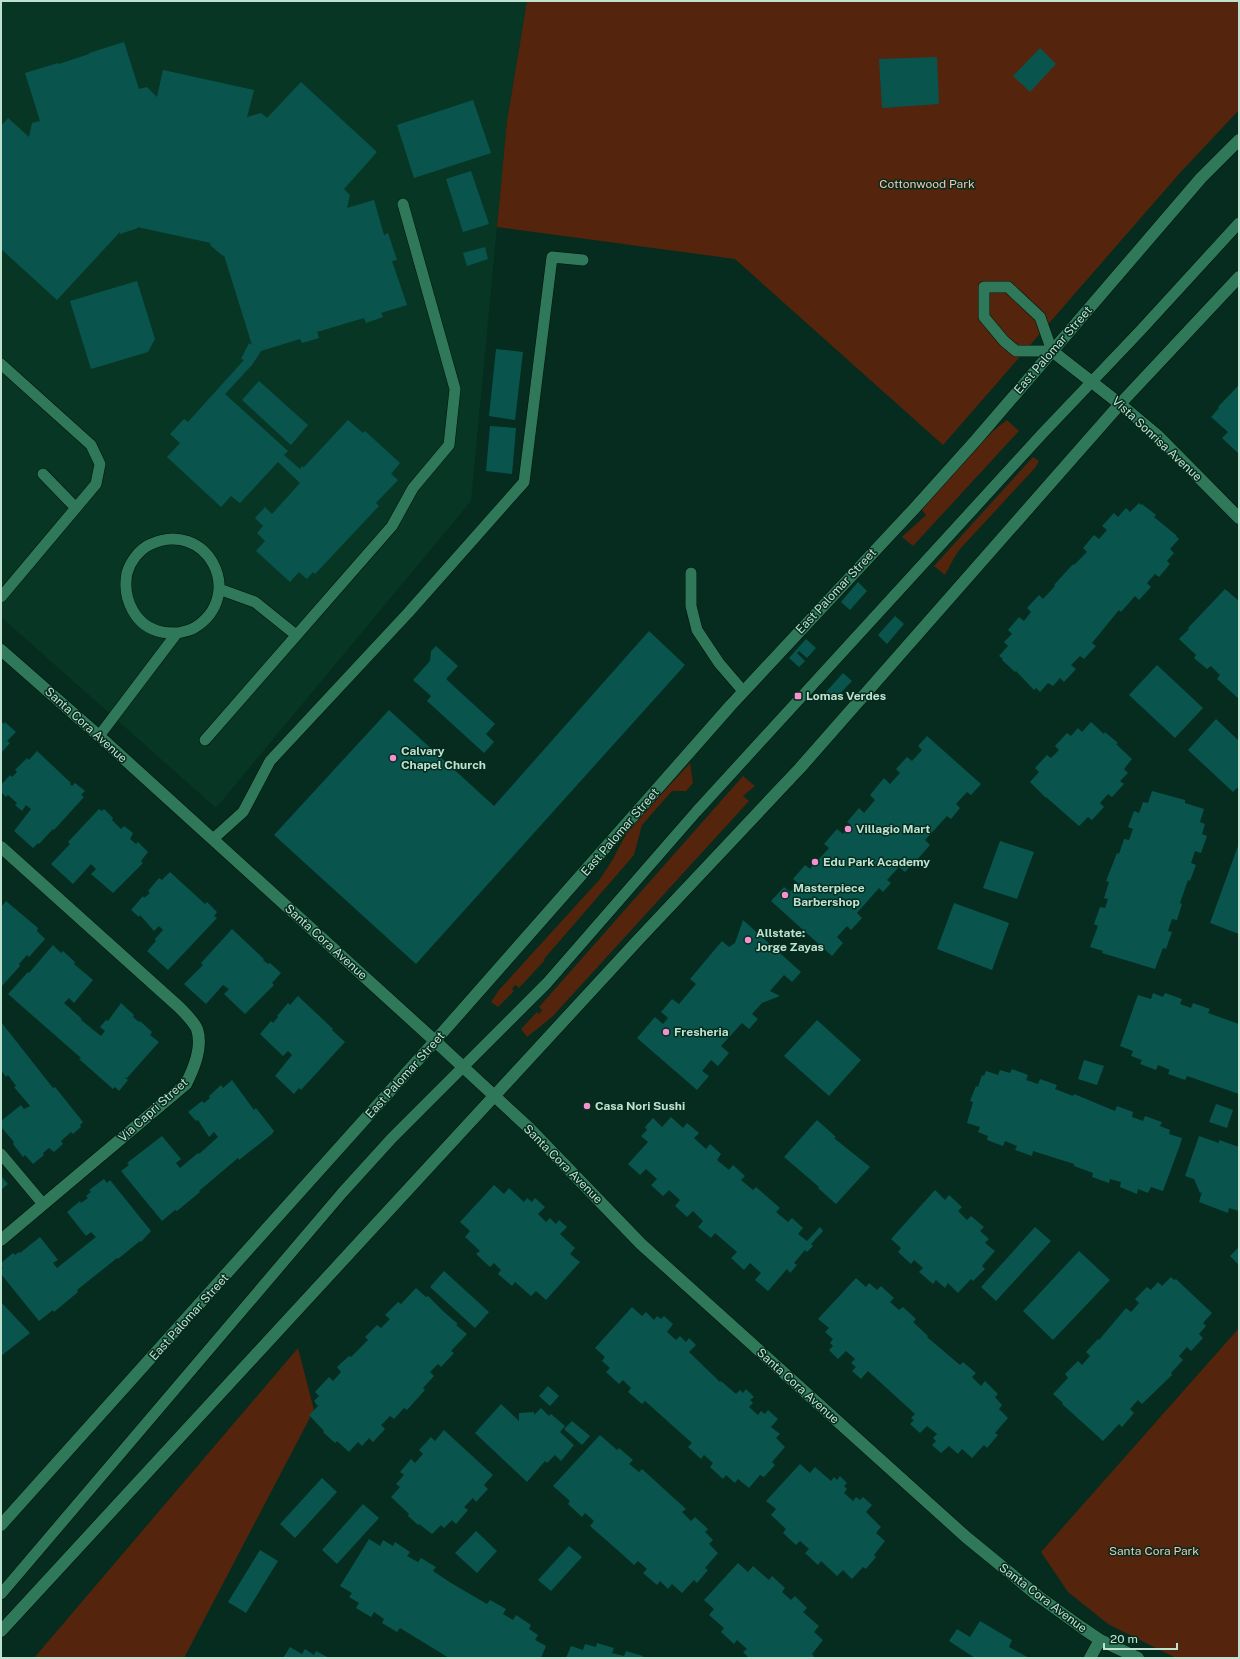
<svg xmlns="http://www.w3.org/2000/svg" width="1240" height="1659" font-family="'Public Sans',sans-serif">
<rect width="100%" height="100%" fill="#052c1e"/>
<path fill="#083625" d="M1,1h526l-20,120 -36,380 -255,307 -215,-191z"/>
<path fill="#54240d" d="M527,1h712v109l-60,64 -236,271 -208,-186 -238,-32 10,-106z
M1007,420l12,11 -106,115 -11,-9 24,-22 -5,-6 72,-78z
M1033,457l6,4 -4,7 -75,81 -6,9 -9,17 -11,-9z
M690,763l3,20 -7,8h-14l-30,34 -8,30 -90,104 1,1 -26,28 -4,-3 -3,4 2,2 -16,16 -7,-5 8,-12 101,-111 13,-20 14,-27z
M743,776l12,10 -12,10 6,5 -197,216 -25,20 -6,-8 16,-17 2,2 3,-4 -3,-3z
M1239,1328v330h-63l-68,-34 -40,-32 -27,-40z
M298,1348l16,62 -130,248h-150z"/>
<path fill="#09554d" d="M124,42l15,47 8,-2 10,10 6,-27 91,20 -7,27 14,-4 6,5 34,-36 76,70 -33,37 6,6 -3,13 27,-8 10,35 4,-2 9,27 -5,1 15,44 -26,8 2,4 -17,6 -2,-5 -47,14 2,6 -17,5 -2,-4 -39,12 -9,14 -27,29 63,57 -4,4 16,14 2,-3 2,1 44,-47 15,13 2,-2 35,32 -9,11 7,6 -22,23 3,3 -64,68 -2,-2 -6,7 -8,-7 -9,10 -34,-31 9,-10 -8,-8 6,-7 -8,-8 10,-11 7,7 28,-31 -22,-21 -38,41 -9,-7 -10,11 -54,-50 13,-14 -10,-9 14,-15 4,3 56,-62 -3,-1 8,-16 3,2 -28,-90 -1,1 -13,-11 1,-2 -74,-16 1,1 -18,6v-2l-63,68 -56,-51v-123l7,-8 21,19 3,-14 8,-2 -15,-48 33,-10 1,1 30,-10v-1z
M1040,48l16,16 -26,28 -17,-16z
M937,57l2,47 -57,4 -3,-49z
M473,100l18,53 -77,25 -17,-53z
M471,171l18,53 -26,8 -17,-53z
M485,247l3,12 -21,7 -4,-13z
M137,281l18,58 -7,13 -57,17 -21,-68z
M496,349l27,3 -8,68 -26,-4z
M259,381l49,44 -17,20 -49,-45z
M1239,385v69l-17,-16 6,-6 -17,-15 8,-9 -1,-1z
M490,426l26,2 -4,46 -26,-3z
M1139,503l2,2 1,-1 14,11 -2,2 22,18v1l3,3 -9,10 4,4 -7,8 3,3 -11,13 -4,-3 -8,9 4,4 -12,13 -4,-4 -14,16 -2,-2 -27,33 4,3 -12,13 -4,-3 -9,9 5,4 -12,13 -4,-4 -7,8 -5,-3 -8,9 -4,-4 -2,2 -18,-19 -1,1 -13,-12 1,-1 -4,-3 9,-10 -4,-4 8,-8 -4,-4 11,-13 5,4 7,-9 -4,-4 12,-13 4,4 12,-13 -1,-1 19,-21 1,1 13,-13 -4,-4 11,-13 5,4 8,-9 -5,-4 12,-13 4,4 8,-9 4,4z
M858,582l9,9 -17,19 -9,-8z
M1225,589l14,12v98l-22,-20 3,-4 -9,-9 -4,3 -13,-11 2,-3 -17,-16 10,-10 -1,-1z
M895,616l9,8 -17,20 -9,-9z
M649,631l36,34 -269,299 -142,-129 115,-125 105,96z
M806,639l10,9 -9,10 -8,-7 -2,2 8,8 -6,6 -10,-9z
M436,646l22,20 -12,13 49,45 -9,10 8,8 -10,11 -57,-52 4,-5 -18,-16 17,-19 1,-10z
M1157,665l46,43 -28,30 -46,-43z
M843,673l9,8 -18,19 -8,-8z
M1216,719l23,22v45l-6,6 -45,-42z
M1,721l3,3 1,-2 11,10 -9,9 3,2 -9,10z
M1091,722l13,12 1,-2 13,11 -2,1 16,15 -8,10 4,4 -8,8 4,3 -12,13 -4,-3 -8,9 4,4 -12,13 -4,-3 -9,9 -33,-29v1l-16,-16 9,-10 -4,-4 12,-13 4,3 8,-8 -4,-4 12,-13 4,3 7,-8 4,4z
M927,736l54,48 -10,11 -4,-3 -11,12 4,4 -9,11 -4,-3 -22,24 5,5 -15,17v-1l-10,11 -6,-5 -12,13 4,3 -8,9 -4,-4 -22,25 5,5 -11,12 -4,-4 -10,11 6,6 -11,13 -61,-55 13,-14 6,5 8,-9 -5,-4 12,-14 5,4 19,-21 -5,-4 13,-15 6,5 8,-9 -4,-3 12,-14 5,5 11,-13 -5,-5 14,-17 6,6 10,-11 -4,-4 11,-12 5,4 10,-11 -4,-4z
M37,751l34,32 -1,1 2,2 3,-3 10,8 -4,4 3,2 -30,33 -1,-1 -14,15 -1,-1 -5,5 -19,-17 17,-22 -5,-4 -4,6 -7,-6 2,-2 -9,-8 -2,2 -5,-5v-7l9,-10 2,2 5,-5 -2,-2 12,-12 2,2z
M1152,791l33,9v3l19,6 -4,13 5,2 -3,10 5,2 -6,17 -6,-2 -4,12 5,2 -6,16 -2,-1 -8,23 2,1 -5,16 -5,-1 -4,12 4,1 -6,17 -3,-1 -8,21 -53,-16 1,-2 -13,-4 8,-21 -4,-2 6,-17 5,1 3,-9 -4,-1 5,-16 -3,-1 11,-28 2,1 5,-15 5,1 4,-11 -5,-2 6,-16 5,2 4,-11 5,1z
M99,809l3,2 2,-2 9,9 -1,2 9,9 3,-3 9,7 -3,6 6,5 2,-2 10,10 -7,9 2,2 -30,30 -22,-19 5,-5 -5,-5 -18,20 -22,-20 19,-20 -2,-2z
M1000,841l34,11 -17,47 -34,-11z
M1238,846h1v88l-29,-11z
M170,872l35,32 2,-2 10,10 -3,4 3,2 -49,52 -21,-19 9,-10 -1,-2 8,-9 -4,-4 -5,5 -14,-16 -1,2 -8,-7 12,-14 1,2 6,-5 -2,-2 11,-13 3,2z
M6,901l32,27 -1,3 8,8 -16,18 -2,-2 -8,9 1,2 -19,21v-80z
M954,903l55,20 -17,47 -55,-21z
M743,920l58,52 -9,10 -8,-7 -14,16 10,5 -18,7 -10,11 6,5 -9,10 -7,-6 -21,23 8,7 -11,13 -7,-6 -9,11 7,5 -12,14 -60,-52 18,-21 8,7 5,-6 -7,-6 11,-13 7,5 17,-20 -6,-5 32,-38 7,6 6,-4z
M232,929l32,30 -1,1 5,4 2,-1 11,10 -9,10 2,2 -29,29 -21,-20 5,-5 -6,-4 -17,19 -22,-20 19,-19 -2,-2z
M53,945l8,8 2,-2 12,11 -1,2 19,16 -19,23 -5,-5 -5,5 18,16 -1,1 20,16 4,-5 -5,-4 6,-7 2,1 13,-18 13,12 -1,2 6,5 1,-1 12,11 -2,3 9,7 -32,36 -3,-1 4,3 -9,11 -4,-4 -2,2 -34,-30 2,-1 -73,-64 20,-22 1,1z
M1153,993l10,4 2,-4 17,6 -2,5 11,4 2,-5 17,6 -2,4 31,11v70l-52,-18 -2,4 -17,-6 2,-4 -12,-5 -2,5 -16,-6 2,-4 -11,-4 2,-5 -13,-5 16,-46 2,-5 13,4z
M298,996l35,33 -1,1 13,12 -44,48 -2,-2 -5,6 -19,-18 17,-21 -4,-4 -5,5 -23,-22 11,-13 2,2 5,-6 -1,-1 11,-13 2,2z
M817,1020l44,40 -32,36 -45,-40z
M1,1022l52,66 2,-1 28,35 -3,3 1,2 -8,7 -2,-2 -10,9 2,3 -9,8 -5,-4 -6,5 1,2 -11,9 -8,-9 -2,2 -10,-13 1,-2 -13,-15v-6l20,-16 3,4 6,-3 -16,-19 2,-1 -8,-11 -2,2 -5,-7z
M1084,1060l20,6 -7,19 -19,-6z
M1012,1069l16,6 -2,5 12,4 2,-5 17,6 -2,4 18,7 1,-2 41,17 2,-5 16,6 -1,5 11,4 2,-5 17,6 -2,4 10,4 -1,4 13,4 -2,7 -17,46 -12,-4 -3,6 -10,-4 -1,5 -17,-7 1,-5 -11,-3 -1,4 -17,-6 1,-4 -19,-7v-2l-41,-13 -1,5 -17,-6 2,-4 -12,-5 -2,5 -16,-6 1,-4 -10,-4 2,-5 -13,-4 6,-21 -3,-1 6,-15 2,1 4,-12 2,1 2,-5 12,4 2,-5 10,3z
M232,1080l22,30 2,-2 18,23 -2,3 -33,26 -1,-2 -39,33 1,1 -23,19 -2,-1 -13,11 -41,-50 8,-6 -2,-2 35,-27 19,23 -5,4 4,5 18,-15 1,1 19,-17 -4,-5 -5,5 -11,-17 -2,1 -8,-9 14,-11 2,2 6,-5 -1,-2 12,-11 2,3z
M1216,1104l17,6 -6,18 -18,-6z
M671,1117l12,11 4,-5 12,10 -5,5 12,11 4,-5 11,10 -4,6 12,10 4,-5 12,11 -4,4 12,10 3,-3 24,21 -4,4 12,10 4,-4 11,10 -5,6 9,7 13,-14 3,4 -12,13 2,2 -6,6 -2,-2 -11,13 3,2 -7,8 -3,-4 -19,22 -13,-11 6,-7 -11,-10 -6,7 -13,-12 6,-6 -22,-19 -4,5 -13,-11 5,-6 -10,-10 -6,6 -12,-11 5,-6 -11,-10 -6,6 -12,-11 6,-6 -11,-10 -6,6 -12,-11 20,-22 -7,-6 6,-6 -2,-3 8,-9 9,9z
M817,1120l19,17 -2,1 36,29 -34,37 -18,-16 1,-1 -35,-30z
M1199,1136l20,7v-3l20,7v64l-10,-3 -1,5 -29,-11 3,-10 -2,1 -6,-14 -9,-3z
M1,1176l7,8 -7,6z
M104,1179l3,4 3,-3 41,51 -10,11 -1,-1 -22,18 -1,-1 -40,32 1,2 -24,20 -1,-2 -14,11 -38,-47v-4l2,-2 -2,-2v-3l12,-10 2,2 4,-3 1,1 20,-16 18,23 -5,3 4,5 39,-31 -5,-5 -5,4 -19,-24 13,-11 1,2 7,-5 -2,-2 5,-4 -2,-2z
M494,1185l10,9 5,-6 15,14 3,-4 5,4 3,-4 10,9 -7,7 8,8 4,-4 6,6 3,-4 8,7 -7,7 15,14 -5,6 10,8 -34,38 -10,-9 -5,5 -16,-14 -3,4 -14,-12 3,-4 -7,-7 -4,4 -14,-13 4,-3 -15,-14 5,-6 -10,-9z
M935,1190l10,10 4,-5 13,12 -4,4 9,9 4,-4 13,11 -4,4 9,8 -4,4 10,8 -13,15 3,3 -12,12 -2,-2 -13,14 -10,-10 -3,5 -9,-8 -3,4 -14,-12 4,-4 -9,-8 -3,4 -13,-12 3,-4 -10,-9z
M1035,1227l16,14 -55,60 -15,-14z
M1239,1247v18l-9,-9z
M1079,1251l31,29 -57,60 -30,-29z
M444,1271l45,41 -14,16 -45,-41z
M1171,1277l3,3 2,-1 36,34 -9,10 3,3 -7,8 4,4 -12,13 -4,-4 -8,9 4,4 -12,13 1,2 -30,29 -4,-4 -8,9 4,4 -12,14 -3,-3 -16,17 -41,-37 1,-1 -10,-9 15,-16 -3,-4 13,-13 4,4 8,-9 -4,-4 12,-13 1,1 27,-32 5,4 8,-9 -4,-4 12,-12 4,3 7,-8 4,4z
M856,1278l10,9 3,-4 8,7 4,-4 13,12 -4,4 9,8 4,-3 13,12 -3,3 15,14 -1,1 33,28 3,-3 13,11 -4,4 9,9 4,-5 13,13 -3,3 7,8 -3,4 9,9 -13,15 3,2 -11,13 -3,-3 -12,13 -10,-9 -4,5 -9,-8 -8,7 -9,-8 4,-4 -3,-3 4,-4 -10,-8 -7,7 -10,-9 4,-4 -3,-2 4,-4 -47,-43 -7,8 -9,-8 4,-4 -5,-4 4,-4 -9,-8 -8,8 -9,-9 4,-4 -3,-3 3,-4 -8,-7 4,-4 -11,-9z
M416,1288l10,9 2,-1 16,16 14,12 -2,1 11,9 -16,17 3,2 -13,14 -3,-3 -8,8 4,4 -11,12 2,2 -18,20 -3,-2 -10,11 -4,-3 -9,9 4,4 -12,13 -4,-4 -7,8 -4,-4 -9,10 -12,-11 -2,2 -12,-11 1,-1 -15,-16 9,-9 -4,-5 5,-5 -4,-4 14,-15 4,4 8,-9 -4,-5 12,-11 2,1 17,-17 -3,-3 12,-12 4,3 9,-9 -5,-4 13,-13 3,2z
M1,1302l29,31 -29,23z
M632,1307l10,9 4,-4 8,8 3,-4 4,3 3,-3 9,8 -6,8 9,8 4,-4 6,6 3,-4 7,7 -7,7 31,30 1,-1 15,13 4,-4 3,3 3,-4 8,8 -4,3 3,3 -4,4 9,8 3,-4 4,3 3,-4 10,9 -7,8 9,7 -4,4 9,9 -13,15 3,3 -11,12 -4,-2 -11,13 -11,-9 -3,4 -9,-8 -3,4 -13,-12 3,-4 -9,-8 -3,4 -13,-12 4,-4 -47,-42 -3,3 -14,-12 3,-4 -8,-8 -4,4 -13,-12 4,-4 -8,-7 3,-4 -10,-9z
M548,1386l11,10 -9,10 -11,-10z
M501,1404l18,17v-8l15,-1v3l7,-7 8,8 2,-2 14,12 -5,6 14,13 -13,16 -6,-6 -8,8 -2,-2 -18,21 -52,-49z
M572,1421l18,15 -8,9 -18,-16z
M444,1430l49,45 -9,10 4,4 -12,13 -3,-4 -9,9 4,3 -12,14 -4,-4 -8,8 -3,-3 -9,9 -13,-10 -1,1 -10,-9 1,-2 -18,-17 9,-10 -4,-3 8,-9 -4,-3 11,-13 4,4 8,-9 -4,-4 12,-13 4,4z
M600,1435l17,15 2,-2 14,12 -4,4 10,8 3,-3 44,40 -4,3 9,9 4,-4 13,12 -3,3 8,8 -4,4 9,9 -13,15 3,2 -11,13 -3,-3 -12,13 -10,-9 -4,5 -8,-8 -3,4 -14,-12 4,-4 -9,-8 -4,4 -12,-11 -32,-28 4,-5 -9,-8 -3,4 -14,-13 2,-3 -17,-15z
M800,1464l10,9 5,-6 16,14 3,-4 3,3 3,-4 7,7 -3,3 3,3 -3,4 9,8 3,-4 4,3 3,-3 9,8 -6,7 15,15 -5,6 9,8 -11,14 2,2 -10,12 -3,-2 -11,12 -9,-9 -6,6 -16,-15 -3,4 -13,-12 4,-4 -9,-8 -4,4 -13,-12 3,-4 -15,-14 5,-6 -10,-8z
M322,1478l15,14 -42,46 -15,-14z
M363,1504l16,14 -42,46 -15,-14z
M476,1531l21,20 -20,22 -22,-20z
M369,1539l11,7 3,-6 10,6 2,-4 15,10 -3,4 11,6 3,-4 15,9 -3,4 18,12 36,21 3,-4 16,9 -3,5 10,6 3,-5 15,10 -2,4 9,6 -3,5 11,6 -5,12h-92l-49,-30 -3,4 -15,-9 2,-4 -10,-7 -3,5 -15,-9 3,-5 -10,-6 3,-4 -12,-7z
M569,1546l13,11 -31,34 -13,-11z
M260,1550l18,11 -32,52 -18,-11z
M738,1563l10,9 5,-6 16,14 3,-4 13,12 -3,4 9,8 4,-4 12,12 -4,4 16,14 -5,6 9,8 -11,14 2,2 -1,2h-64l-6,-6 4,-3 -10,-9 -3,4 -13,-12 3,-4 -15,-13 5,-6 -10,-9z
M980,1621l32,19 -3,7 20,11h-54l-26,-17 8,-12 13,8z
M597,1643l17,5 -2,5 12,3 2,-5 17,5 -1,2h-76l5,-12 12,4 2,-6 11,3z
M290,1647l12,7 3,-5 9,6 2,-4 13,7h-46z"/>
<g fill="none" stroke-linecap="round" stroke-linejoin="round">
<defs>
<path id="lane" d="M984,287h24l32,30 12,34h-36l-12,-10 -20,-24z
M1,364l90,81 9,19 -4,20 -95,113
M43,474l33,34
M691,573v33l6,24 22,33 24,28
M219,589l36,13 41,33
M99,736l78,-103c5,-1 12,-2 17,-5 54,-33 12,-111 -45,-83 -10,5 -19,17 -22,28 -5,25 8,54 35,59 5,1 10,1 15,1
M205,740l187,-214 21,-38 36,-43 6,-56 -52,-185
M213,839l30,-27 27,-51 138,-148 116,-131 28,-225 31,3
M1,1154l42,50
M1,1594l341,-401 50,-55 155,-155 149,-171 346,-378 98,-103 99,-108"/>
<path id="street" d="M1,847l178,160c6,6 15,15 18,22 6,18 -3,39 -11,55l-185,156
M1090,1658l10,-18"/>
<path id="secondary" d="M1052,351l68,53 37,31 82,83
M1,650l98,86 336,305 94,87 112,116 325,293 72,59 43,31 19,13 38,18
M1,1525l434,-484 296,-336 182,-195 63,-70 225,-262 38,-38
M1,1631l638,-692 161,-171 320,-364 119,-127"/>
</defs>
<use href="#lane" stroke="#00120a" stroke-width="12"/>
<use href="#street" stroke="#00120a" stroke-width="13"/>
<use href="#secondary" stroke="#00120a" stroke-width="13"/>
<use href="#lane" stroke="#30785a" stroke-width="11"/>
<use href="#street" stroke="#30785a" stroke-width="12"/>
<use href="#secondary" stroke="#30785a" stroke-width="12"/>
</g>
<g fill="#f790ce" stroke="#052c1e" stroke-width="1.5">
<rect x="794" y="692" width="8" height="8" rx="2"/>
<circle cx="393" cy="758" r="4"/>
<circle cx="848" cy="829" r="4"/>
<circle cx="815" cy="862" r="4"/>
<circle cx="785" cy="895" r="4"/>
<circle cx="748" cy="940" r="4"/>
<circle cx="666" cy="1032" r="4"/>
<circle cx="587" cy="1106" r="4"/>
</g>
<g text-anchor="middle" stroke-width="3" stroke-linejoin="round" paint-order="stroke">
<g font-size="12" fill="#f5c5b1" stroke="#052c1e">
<text x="927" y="188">Cottonwood Park</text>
<text x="1154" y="1555">Santa Cora Park</text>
</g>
<g font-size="12" fill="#bfe2d0" stroke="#052c1e">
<text transform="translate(1053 350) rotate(-49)" y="4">East Palomar Street</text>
<text transform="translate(1157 439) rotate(43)" y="4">Vista Sonrisa Avenue</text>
<text transform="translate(836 591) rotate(-47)" y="4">East Palomar Street</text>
<text transform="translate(86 725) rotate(42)" y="4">Santa Cora Avenue</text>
<text transform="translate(620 832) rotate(-49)" y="4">East Palomar Street</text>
<text transform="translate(326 942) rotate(42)" y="4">Santa Cora Avenue</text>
<text transform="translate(405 1075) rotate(-48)" y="4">East Palomar Street</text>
<text transform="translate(153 1110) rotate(-42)" y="4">Via Capri Street</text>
<text transform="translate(563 1164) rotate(45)" y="4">Santa Cora Avenue</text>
<text transform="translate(189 1317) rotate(-48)" y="4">East Palomar Street</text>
<text transform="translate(798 1386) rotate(42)" y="4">Santa Cora Avenue</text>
<text transform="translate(1043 1598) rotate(37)" y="4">Santa Cora Avenue</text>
</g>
<g font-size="12" font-weight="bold" fill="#bfe2d0" stroke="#052c1e" text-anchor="start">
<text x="806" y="700">Lomas Verdes</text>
<text x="401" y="755">Calvary<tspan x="401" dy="14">Chapel Church</tspan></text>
<text x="856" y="833">Villagio Mart</text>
<text x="823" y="866">Edu Park Academy</text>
<text x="793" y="892">Masterpiece<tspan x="793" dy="14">Barbershop</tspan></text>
<text x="756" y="937">Allstate:<tspan x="756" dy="14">Jorge Zayas</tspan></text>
<text x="674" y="1036">Fresheria</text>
<text x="595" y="1110">Casa Nori Sushi</text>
</g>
</g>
<rect width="1240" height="1659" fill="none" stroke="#bfe2d0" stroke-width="4"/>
<path d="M1104 1643v6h73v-6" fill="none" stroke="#bfe2d0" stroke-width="2"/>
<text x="1110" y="1643" font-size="12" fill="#bfe2d0" stroke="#052c1e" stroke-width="3" paint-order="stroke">20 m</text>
</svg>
